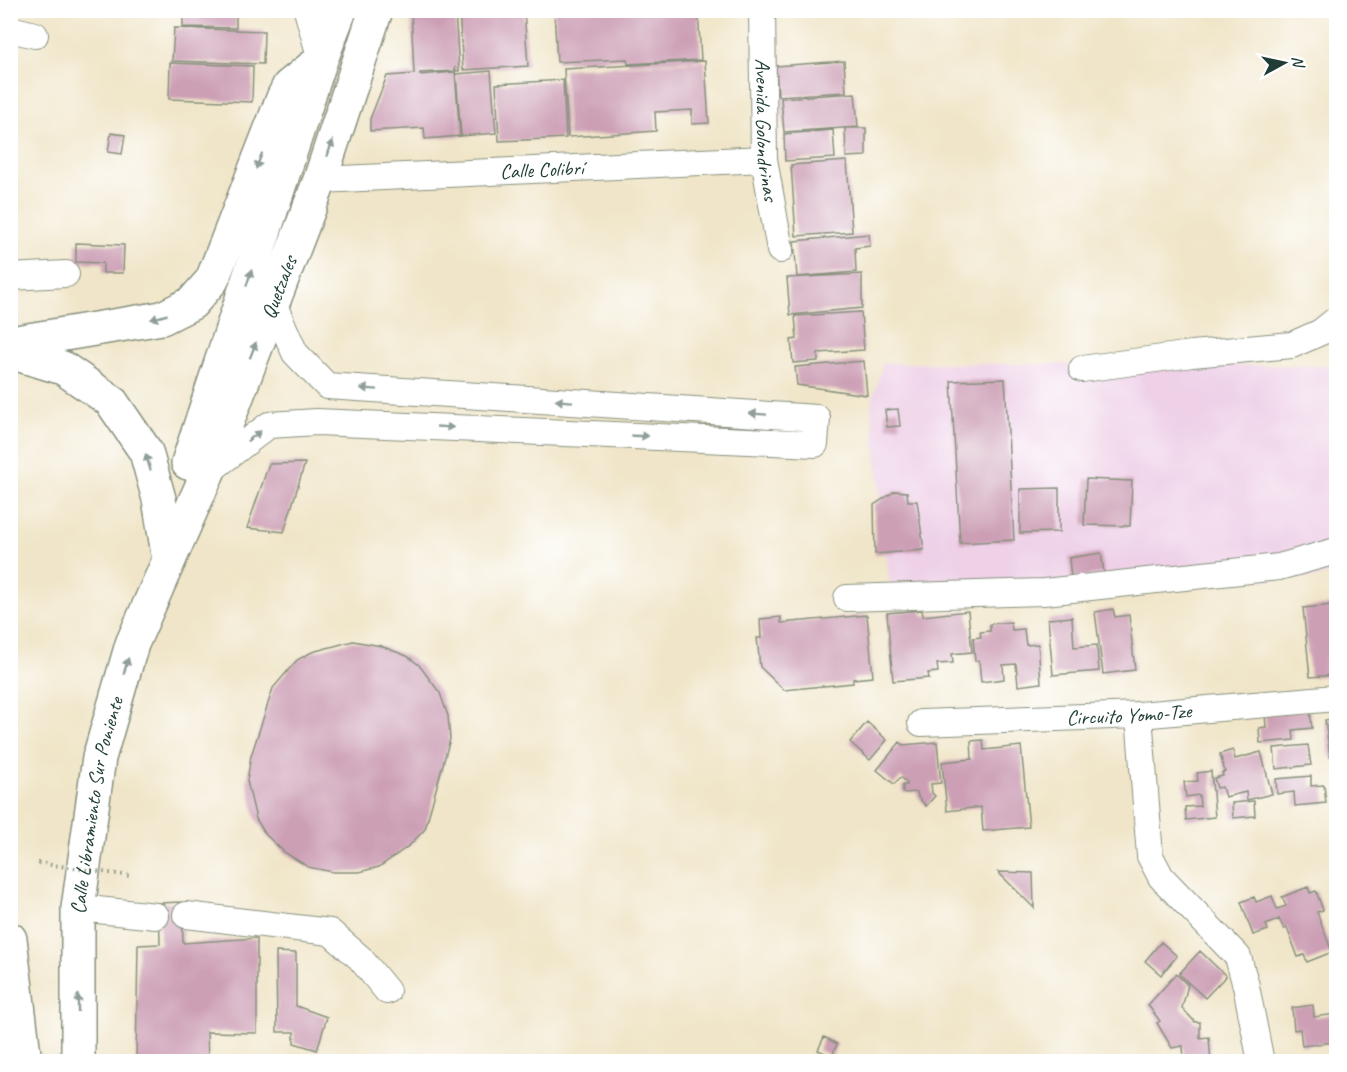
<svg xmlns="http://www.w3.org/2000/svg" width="1347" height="1072" font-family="Caveat,sans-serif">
<rect width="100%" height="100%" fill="#fff"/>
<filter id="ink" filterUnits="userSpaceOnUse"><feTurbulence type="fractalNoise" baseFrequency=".0167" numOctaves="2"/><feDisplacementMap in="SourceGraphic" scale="12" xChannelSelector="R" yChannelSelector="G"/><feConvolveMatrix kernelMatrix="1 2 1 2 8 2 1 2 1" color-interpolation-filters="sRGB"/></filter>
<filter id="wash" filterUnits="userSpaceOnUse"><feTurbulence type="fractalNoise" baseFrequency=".008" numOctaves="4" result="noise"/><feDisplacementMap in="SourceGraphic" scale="24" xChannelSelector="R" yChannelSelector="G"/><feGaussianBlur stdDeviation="1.35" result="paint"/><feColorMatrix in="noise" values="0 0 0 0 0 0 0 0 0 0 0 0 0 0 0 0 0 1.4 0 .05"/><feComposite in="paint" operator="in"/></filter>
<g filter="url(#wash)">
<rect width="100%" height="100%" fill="#f0e5c8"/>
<path fill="#eed0e7" d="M883,363l453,3v206l-22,6 -423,19 -20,-191z"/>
<g id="blocks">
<path fill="#cc9fb5" d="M183,10h53v18l-53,-1z
M411,10h44l4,61h-3l-1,-4v4l-35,2v2l35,-3 5,64 -35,3 -1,-11 -54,3v-12l17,-43 27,-2z
M459,10h65l4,56 -65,4z
M554,10h104v7l1,-7h39l3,50 -73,4 -1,-5 -70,3z
M174,28l90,3 -1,33 -91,-3z
M705,61l4,62 -17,1v-14l-37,2 1,19 -88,6 -4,-68z
M844,61l2,31 -68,4 -2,-30z
M170,63l83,3 -1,36 -83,-3z
M491,71l5,62 -35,3 -5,-62z
M563,80l3,58 -67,3 -3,-57z
M855,93l3,34 -74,5 -3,-34z
M845,128h21v28l-20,1z
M833,130l2,28 -50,3 -1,-27z
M111,133l14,2 -3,19 -14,-2z
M847,161l5,71 -56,4 -5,-71z
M869,234l1,12 -15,2 1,24 -59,5 -3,-36z
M76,243l48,2 -1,28h-20v-10l-27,-1z
M862,274v34l-72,7 -3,-37z
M861,312l3,38 -46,3v8l-25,2 -2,-23 6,-1 -2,-23z
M864,361l3,34 -70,-10 -2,-18z
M1005,379l9,161 -54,3 -9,-162z
M898,409l2,17 -13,1 -2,-17z
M305,463l-21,69 -37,-4 22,-64z
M1086,479l46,2 -2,45 -46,-1z
M1059,488v44l-39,1v-44z
M895,491l12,1 1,9h9l7,49 -49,4 -1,-49z
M1101,553l3,20 -33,5 -2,-20z
M1332,605l4,43v27l-26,2 -7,-69z
M1113,609l2,8 14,-2 6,55 -32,4 -8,-62z
M922,610l1,6 45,-5 4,41 -20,2 1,9 -16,1 1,8 -10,1 1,5 -36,3 -6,-68z
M867,615l6,62 -20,2v4l-69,7 -24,-23 -3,-29h4l-1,-19 21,-2v6z
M1072,617l2,30 23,-2 2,26 -46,4 -5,-56z
M1011,622l1,8 12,-1 2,16 12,-1 3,39 -23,3 -2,-22 -13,1 1,14 -23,3 -2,-22 -4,1 -2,-23 8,-1 -1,-5 10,-1v-7z
M353,641l28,5 26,10 12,9 21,28 8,23 2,23 -25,90 -15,16 -31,22 -20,5h-26l-25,-5 -24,-15 -18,-17 -10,-16 -9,-38 4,-25 22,-68 24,-28 15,-8z
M1310,710l2,18 -19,2 1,10 -34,3 -1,-15 7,-1 -1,-13z
M1336,718v43l-6,-5 -5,-36z
M867,722l20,18 -17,20 -20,-18z
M983,740l1,10 37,-4 8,81 -46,4 -2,-24 -34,4 -5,-49 30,-3 -1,-18z
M900,742l3,3 34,-3 4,41 -10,1 1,9 3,3 -9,10 -8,-9 -1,-5 -14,1v-8h4v-2l-6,-6 -7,7 -17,-14z
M1308,745l3,20 -35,4 -2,-21z
M1233,750l2,9 26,-7 11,42 -25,6 -1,-8 -21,5 -3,-10 -5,1 -3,-10 9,-2 -1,-3 3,-1 -5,-18z
M1211,771l4,46 -29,3 -1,-13 15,-1 -1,-11 -13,2 -2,-15 14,-1 -1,-8z
M1311,776v10l13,-1 2,18 -31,3 -1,-14 -17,2 -1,-15z
M1254,801l1,15 -22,2 -1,-15z
M998,872l35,1 1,35z
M1308,887l2,6 6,-2 7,19 -6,2 15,40 -25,10 -3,-7 -6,2 -11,-29 -3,1 -5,-10 -13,6 2,5 -15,5 -12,-33 13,-5 2,5 16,-6 5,13 9,-3 -4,-9z
M182,902l1,41 74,-5v95l-50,-1 1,30h-72l2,-117 22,-1 -1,-41z
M1161,942l16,14 -16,19 -16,-14z
M1200,951l26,25 -21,22 -26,-24z
M276,952l20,1v53l31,11 -10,33 -23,-7v-11h-17z
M1176,974l12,11 -6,23 13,14h5v16l9,-1 2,25h-27l-1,-16 -11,2 -15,-25 3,-2 -12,-16z
M1313,1005l1,12 22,-3v15l-4,1 2,12 -32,4 -2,-17 -6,1 -2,-22z
M824,1037l13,7 -5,12 -14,-6z"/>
</g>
</g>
<g filter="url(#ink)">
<use href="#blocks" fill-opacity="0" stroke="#88917e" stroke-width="1.5"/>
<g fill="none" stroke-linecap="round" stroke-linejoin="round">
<defs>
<g id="minor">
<path d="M307,10l14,50"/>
<path id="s1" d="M762,10l2,149 16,91"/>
<path d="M10,29l25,6"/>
<path id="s2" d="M320,180l444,-21"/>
<path d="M10,277l56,-3"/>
<path d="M1082,369l110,-15 100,-9 29,-13 15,-12"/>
<path d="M208,472l61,-47 48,-3 498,22 2,-26 -490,-32 -32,-33 -23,-52"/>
<path d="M847,598l197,-6 235,-25 57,-16"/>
<path d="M1139,715l11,141 11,21 77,80 8,29 15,76"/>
<path id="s3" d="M921,723l218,-8 197,-17"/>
<path d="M78,908l78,8"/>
<path d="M186,915l144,17 30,26 27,33"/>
</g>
<g id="major">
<path d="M10,343l152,-25 30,-15 20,-23 71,-182 6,-12 31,-25"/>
<path d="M10,352l53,16 48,33 35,51 13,47 10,61"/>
<path d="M188,463l132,-401 20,-52"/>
<path d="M10,939l15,123"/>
<path id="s4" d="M78,1062v-154l21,-150 33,-114 76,-172 112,-292 56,-170"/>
</g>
</defs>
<use href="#minor" stroke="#88917e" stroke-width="28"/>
<use href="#major" stroke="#88917e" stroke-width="36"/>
<use href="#minor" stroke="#fff" stroke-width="26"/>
<use href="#major" stroke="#fff" stroke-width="33"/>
<path stroke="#88917e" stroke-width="4" stroke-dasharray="1.5 4.5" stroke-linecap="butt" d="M38,863l93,13"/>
</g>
<defs><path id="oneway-solid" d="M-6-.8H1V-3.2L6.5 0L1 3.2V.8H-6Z" transform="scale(1.5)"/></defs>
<g fill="#8f9e9a">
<use href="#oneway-solid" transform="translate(330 148) rotate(-72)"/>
<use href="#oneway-solid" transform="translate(259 161) rotate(111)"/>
<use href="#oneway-solid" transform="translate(249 278) rotate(-72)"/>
<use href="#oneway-solid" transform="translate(159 317) rotate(164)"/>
<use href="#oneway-solid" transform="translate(253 350) rotate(-69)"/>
<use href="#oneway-solid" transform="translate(369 389) rotate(-176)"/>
<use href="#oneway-solid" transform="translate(564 401) rotate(-176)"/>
<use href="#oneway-solid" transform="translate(758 414) rotate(-176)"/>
<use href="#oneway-solid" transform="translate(445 427) rotate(3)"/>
<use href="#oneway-solid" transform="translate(254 436) rotate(-37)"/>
<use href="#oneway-solid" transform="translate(640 436) rotate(2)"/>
<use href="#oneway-solid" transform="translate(148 462) rotate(-107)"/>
<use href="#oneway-solid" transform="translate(126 666) rotate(-74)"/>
<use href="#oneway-solid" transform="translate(78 1003) rotate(-90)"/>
</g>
</g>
<g text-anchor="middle" stroke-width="5" stroke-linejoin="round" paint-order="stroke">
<g font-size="21" fill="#1f3d34" stroke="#fff">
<text dy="7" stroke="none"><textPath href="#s1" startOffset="120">Avenida Golondrinas</textPath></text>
<text dy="7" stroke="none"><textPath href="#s2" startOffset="222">Calle Colibrí</textPath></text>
<text dy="7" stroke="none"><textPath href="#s4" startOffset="810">Quetzales</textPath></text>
<text dy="7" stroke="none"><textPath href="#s3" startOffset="208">Circuito Yomo-Tze</textPath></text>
<text dy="7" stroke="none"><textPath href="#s4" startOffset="258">Calle Libramiento Sur Poniente</textPath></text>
</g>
</g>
<rect width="1347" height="1072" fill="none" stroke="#fff" stroke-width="36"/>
<g transform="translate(1284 63) rotate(82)" stroke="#ffffff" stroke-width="4.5" paint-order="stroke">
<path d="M0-4.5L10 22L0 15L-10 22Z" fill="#1f3d34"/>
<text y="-9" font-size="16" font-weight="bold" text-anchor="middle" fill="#1f3d34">N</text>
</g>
</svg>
